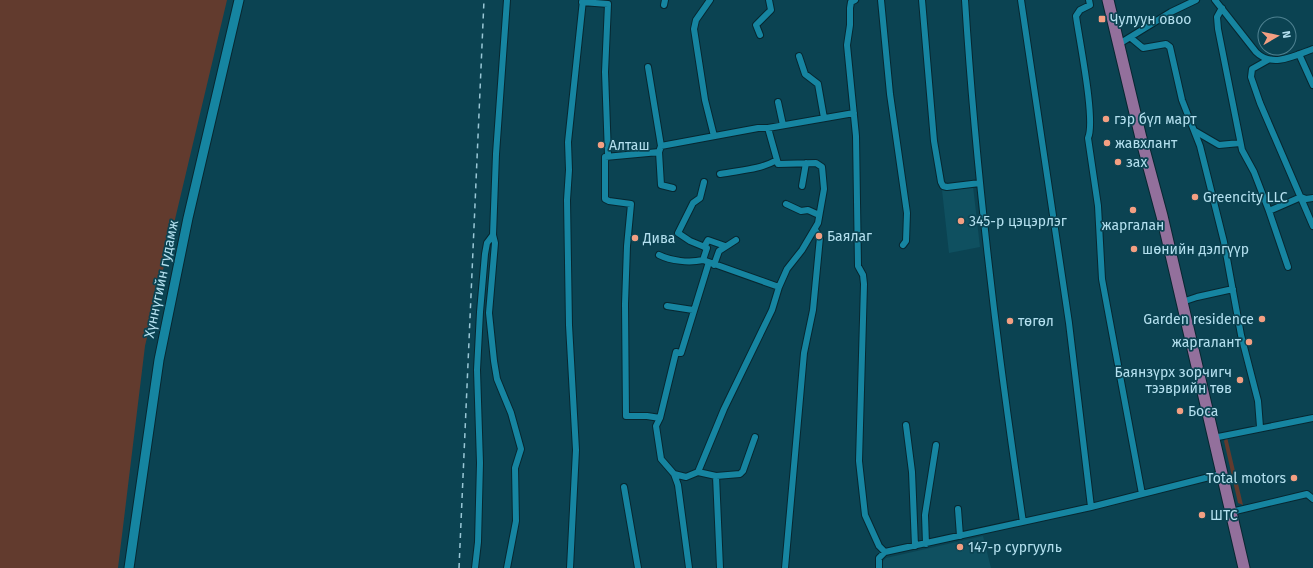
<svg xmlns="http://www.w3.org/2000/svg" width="1313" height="568" font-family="'Fira Sans',sans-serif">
<rect width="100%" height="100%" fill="#0b4352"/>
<path fill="#0f5060" d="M973,186l7,61 -31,6 -7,-63z
M983,536l8,32h-109v-6l4,-4z"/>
<path fill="#623b2e" d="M0,0h227l-82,346 -27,222h-118z
M1227,437l16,68 -5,-2 -14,-62z"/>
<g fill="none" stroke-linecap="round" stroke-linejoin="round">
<defs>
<path id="minor" d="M710,0l-14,20 -2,9 11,71 9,36
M855,0l-4,2 -1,6v17l-3,20 9,91 2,130 5,9 1,9 -5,177 6,54 14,31 6,6
M881,0l9,94 17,119 -1,28 -3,4
M922,0l12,141 7,41 2,4 4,1 33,-4
M965,0c11,175 32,349 58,522
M1021,0l48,323 22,184
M1089,0l1,5 -10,5 -4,6c3,23 20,105 12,122l10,68 4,73 40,215
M1215,0l41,52c16,16 38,4 57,-3
M582,2l26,2 -3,68 3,83
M664,5l1,-5
M1222,8l-5,9 1,12 24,121 12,22 15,39 19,56
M760,35l-4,-10 15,-15 -2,-10
M1131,38l12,10 23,-4 4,3 12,53 18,46 24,96 17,93 17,66 2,26
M1119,44l52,-32 25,-12
M1299,54l14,31
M799,56l6,18 13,10 6,34
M1268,60l-16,9 -1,8 9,26 53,123
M648,67l13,79
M778,102l5,23
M768,128l9,32
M1195,131l24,14 21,-2
M659,152l2,33 12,3
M704,182l-4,16 -7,5 -15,30 12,8 17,7 -4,12 76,27
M802,186l4,-23
M786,204l15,7 7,-1 11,5
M1269,211l32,-14 5,2 7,-1
M704,247l4,-7 17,6
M659,255c12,6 30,8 44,5
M714,265l5,-14 17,-11
M1182,302l15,-5 36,-8
M667,306l26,4
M660,418l16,-66 5,1 28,-91
M906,425l6,47 3,74
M1213,438l100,-20
M698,472l26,-63 48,-99 7,-23 8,-18 15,-19 16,-27 6,-34 -2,-22 -6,-4 -38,1 -1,-4c-18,10 -36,10 -57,14
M674,474l4,11 11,83
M716,476l24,-2 3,-3 12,-34
M624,487l14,81
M958,509l2,27
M1231,512l76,-18 6,5
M926,544l-1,-29 11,-70
M475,568l3,-26 2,-79 -3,-93 3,-58 5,-58 2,-11 6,-8
M507,568l9,-47 -1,-53 6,-19 -10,-36 -14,-34 -3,-18 -5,-48 6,-70 -2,-8 3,-81 11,-154
M570,568l6,-118 -7,-125 -2,-125 2,-30 -1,-28 15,-142
M720,568l-4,-92 -18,-4 -12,5 -12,-3 -13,-15 -5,-33 4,-8 -13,-2h-21l-1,-112 2,-58 4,-42 -22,-3 -4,-2v-42l54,-5 2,-6 97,-18h10l86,-15
M785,568l19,-215 9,-43 7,-73 -5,-7
M879,568v-10l6,-6 206,-45 130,-33"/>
<path id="secondary" d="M129,568l30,-208 29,-142 51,-218"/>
<path id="trunk" d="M1108,0l33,138 21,78 82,352"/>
</defs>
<use href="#minor" stroke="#072730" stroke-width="8"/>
<use href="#secondary" stroke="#072730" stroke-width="11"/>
<use href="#trunk" stroke="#072730" stroke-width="13"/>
<use href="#minor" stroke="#1685a1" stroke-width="6"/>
<use href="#secondary" stroke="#1685a1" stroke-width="9"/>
<use href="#trunk" stroke="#93709c" stroke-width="11"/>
<path stroke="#99c7d6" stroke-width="1.5" stroke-dasharray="5 5" stroke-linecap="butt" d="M459,568l25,-568"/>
</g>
<g fill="#f39f82" stroke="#0b4352" stroke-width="1.5">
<rect x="1098" y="15" width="8" height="8" rx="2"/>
<circle cx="1106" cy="119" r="4"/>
<circle cx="1107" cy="143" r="4"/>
<circle cx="601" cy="145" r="4"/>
<circle cx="1118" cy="162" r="4"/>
<circle cx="1195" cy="197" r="4"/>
<circle cx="1133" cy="210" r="4"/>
<circle cx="961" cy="221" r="4"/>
<circle cx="819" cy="236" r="4"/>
<circle cx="635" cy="238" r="4"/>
<circle cx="1134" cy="249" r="4"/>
<circle cx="1262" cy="319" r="4"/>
<circle cx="1010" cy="321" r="4"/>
<circle cx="1249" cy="342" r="4"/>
<circle cx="1240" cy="380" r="4"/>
<circle cx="1180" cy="411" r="4"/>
<circle cx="1294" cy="478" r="4"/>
<circle cx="1202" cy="515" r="4"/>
<circle cx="960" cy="547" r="4"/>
</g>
<g text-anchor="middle" stroke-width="3.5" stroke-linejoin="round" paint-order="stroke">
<g font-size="14" fill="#b4e0ef" stroke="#0b4352" text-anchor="start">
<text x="1110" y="24">Чулуун овоо</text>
<text x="1114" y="124">гэр бүл март</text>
<text x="1115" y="148">жавхлант</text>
<text x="609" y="150">Алташ</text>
<text x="1126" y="167">зах</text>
<text x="1203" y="202">Greencity LLC</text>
<text x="969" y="226">345-р цэцэрлэг</text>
<text x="1133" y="230" text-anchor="middle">жаргалан</text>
<text x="827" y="241">Баялаг</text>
<text x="643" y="243">Дива</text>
<text x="1142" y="254">шөнийн дэлгүүр</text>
<text x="1254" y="324" text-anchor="end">Garden residence</text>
<text x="1018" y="326">төгөл</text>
<text x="1241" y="347" text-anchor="end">жаргалант</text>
<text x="1232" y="377" text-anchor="end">Баянзүрх зорчигч<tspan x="1232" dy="16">тээврийн төв</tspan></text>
<text x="1188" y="416">Боса</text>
<text x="1286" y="483" text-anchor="end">Total motors</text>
<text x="1210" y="520">ШТС</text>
<text x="968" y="552">147-р сургууль</text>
</g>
<g font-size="14" fill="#b4e0ef" stroke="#0b4352">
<text transform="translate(161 279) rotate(-78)" y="5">Хүннүгийн гудамж</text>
</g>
</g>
<g transform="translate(1277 36) rotate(81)"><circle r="19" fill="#0b4352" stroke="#4f8291"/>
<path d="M0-3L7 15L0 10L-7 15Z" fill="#f39f82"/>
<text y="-6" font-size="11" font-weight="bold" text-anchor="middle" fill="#b4e0ef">N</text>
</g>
</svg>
